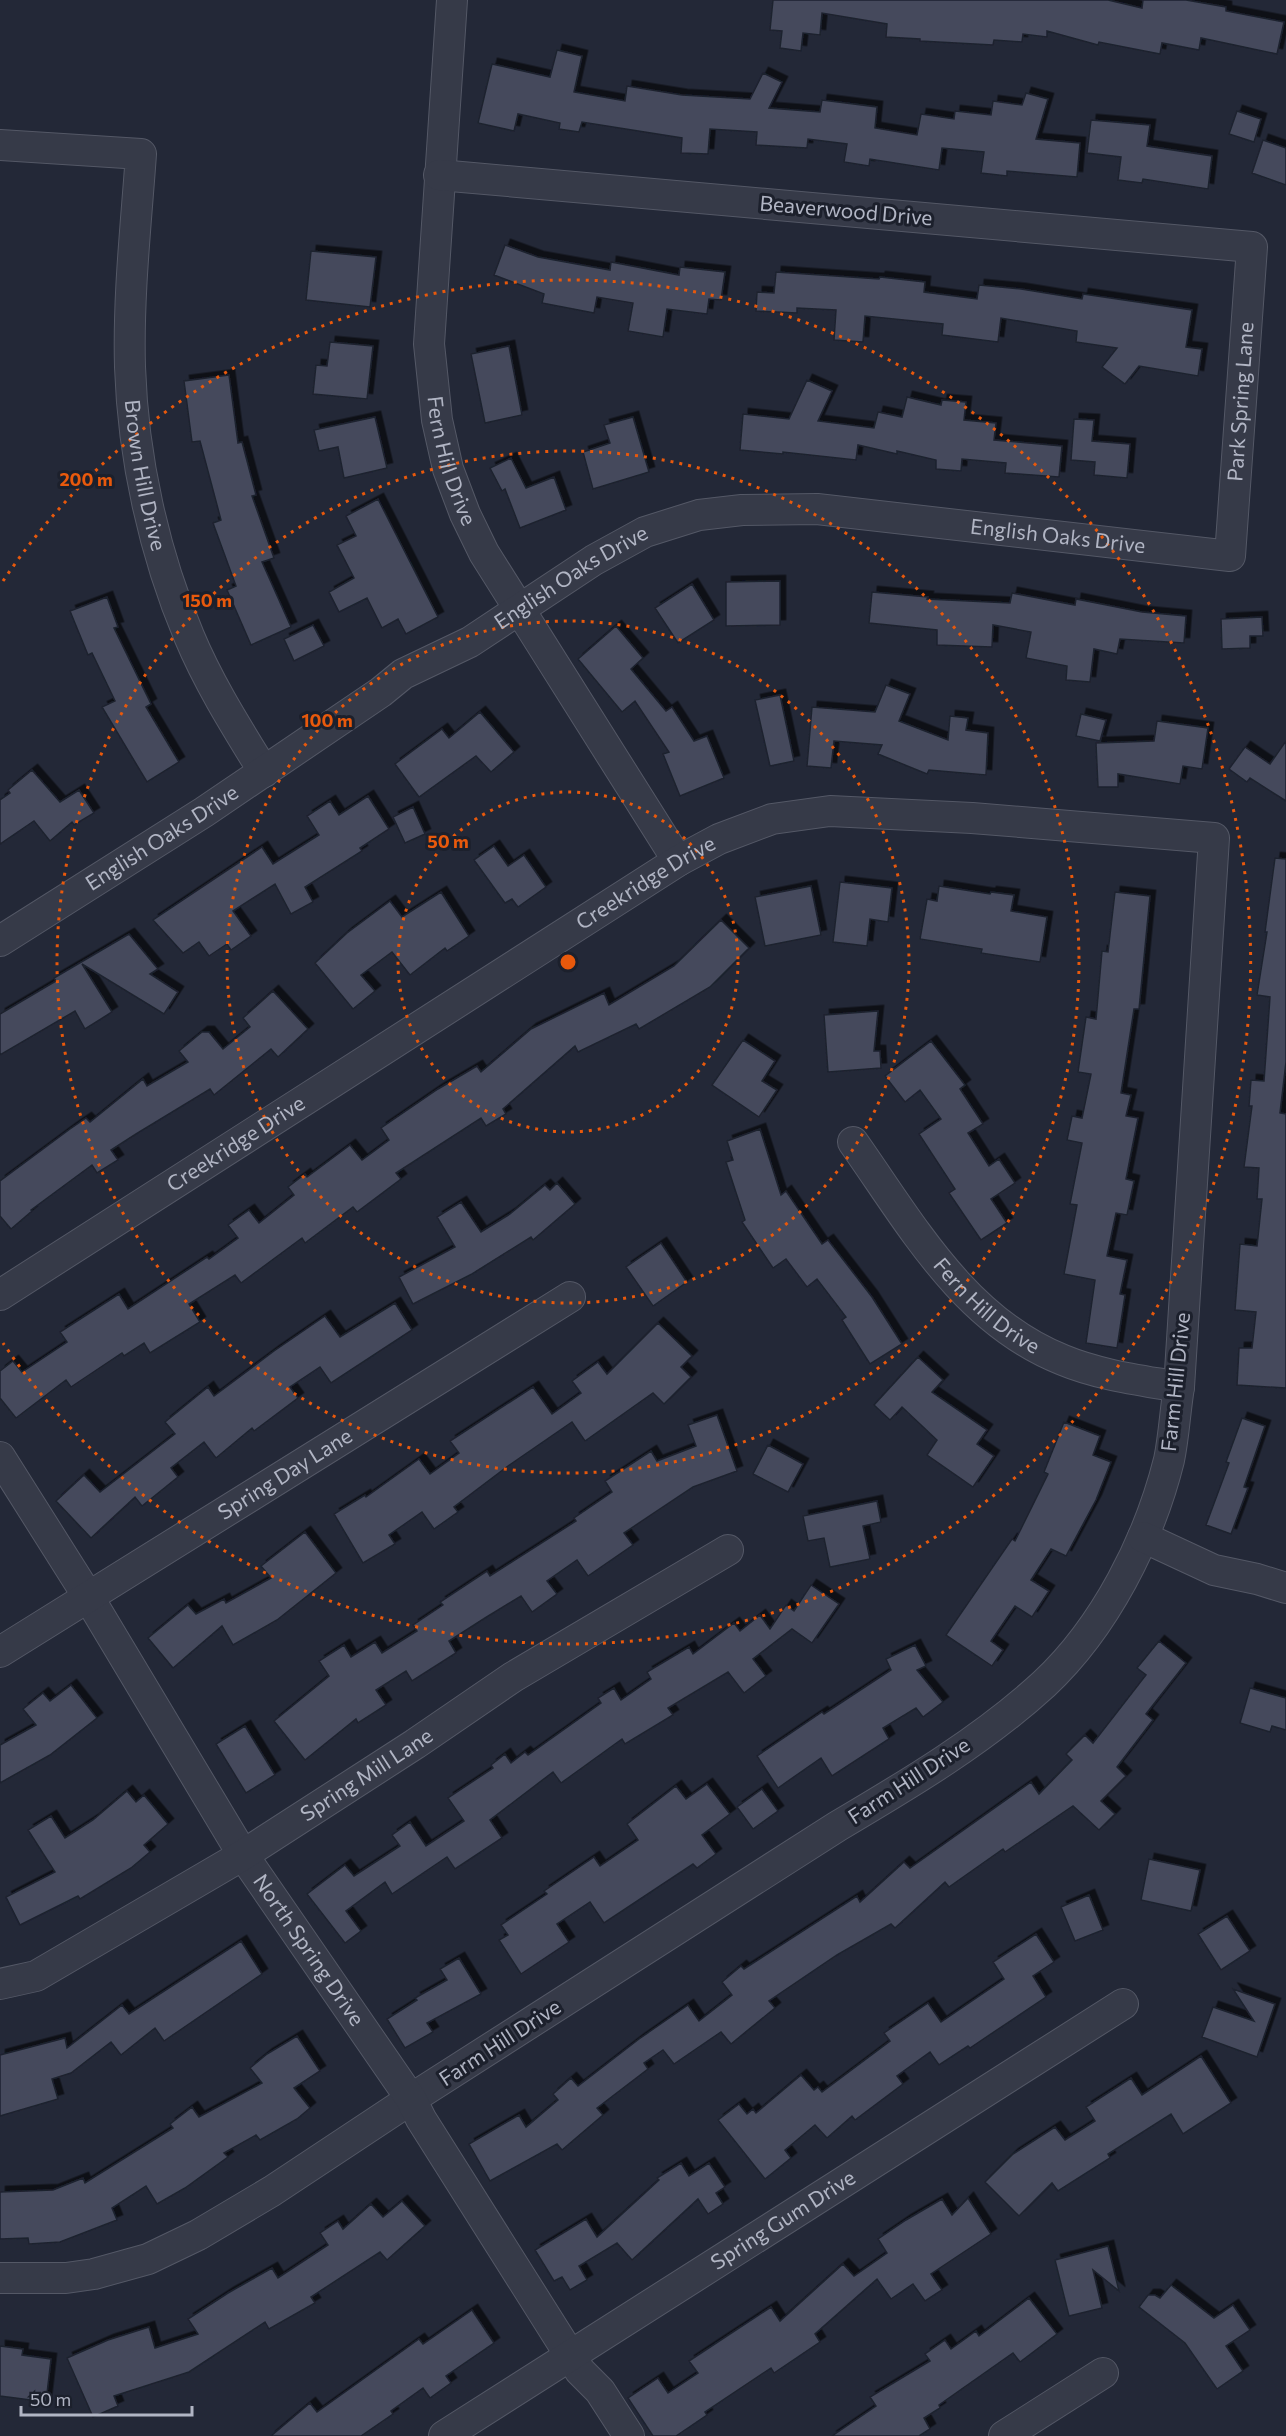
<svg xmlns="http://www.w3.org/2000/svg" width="1286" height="2436" font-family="Commissioner,sans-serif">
<defs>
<filter id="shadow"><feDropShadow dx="5.5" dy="-5.5" stdDeviation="0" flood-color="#0009"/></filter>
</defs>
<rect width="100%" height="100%" fill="#232837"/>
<path fill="#444a5c" stroke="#1e222f" stroke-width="1.5" filter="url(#shadow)" d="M773,0h335l34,8 1,-8h43l40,7v4l58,11 -7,32 -76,-16 -2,12 -37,-7 -2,11 -61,-12 -1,3 -51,-14v6l-24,-3 -1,8 -28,-2 -1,5 -73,-4v-2l-34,-2 1,-13 -65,-11 -2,22 -17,-2 -2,18 -21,-3 2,-17 -12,-1z
M557,50l25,6 -8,36 51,9 2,-15 55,9 68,4 13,-26 19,9 -13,26 51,4 2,-12 55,7 -2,21 42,7 4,-21 33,5 1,-8 36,4 2,-14 29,4 4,-12 22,6 -12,40 44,4 -3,34 -70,-6v5l-26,-3 3,-21 -42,-4 -3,22 -69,-11 -1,7 -25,-4 3,-18 -39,-5 -1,9 -51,-3 1,-13 -47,-3 -2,25 -27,-1 1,-15 -100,-16 -3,10 -20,-3 1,-6 -42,-9 -4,17 -36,-8 14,-59 58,13z
M1237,111l24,8 -7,23 -25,-8z
M1091,120l59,5 -3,21 65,10 -4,33 -65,-10 -1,4 -24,-3 3,-23 -34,-4z
M1263,140l23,8v37l-34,-12z
M505,245l33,12 72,13 1,-8 68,13 1,-8 45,5 -4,28 -12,-1 -2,15 -40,-5 -4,28 -35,-6 5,-28 -36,-6 -3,16 -52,-10 2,-9 -50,-19z
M311,251l65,6 -6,50 -64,-7z
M776,272l103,7 1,-2 45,5 -1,10 53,7 2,-14 42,4 61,10 1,-5 109,16 -6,37 16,2 -4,27 -59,-10 -14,18 -23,-17 15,-19 -41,-6 1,-11 -76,-13 -3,24 -56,-7 1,-11 -78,-8 -2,26 -29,-2 2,-30 -39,-2v5l-41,-2 1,-19 17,1z
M330,342l43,4 -6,53 -54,-5 3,-29 11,1z
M509,346l13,69 -37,8 -14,-69z
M229,375l9,68 4,-1 14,53 -4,1 22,62 -12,4 29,65 -40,18 -24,-55 9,-4 -23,-63 8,-3 -21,-79 -8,1 -8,-61z
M807,380l25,11 -14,30 56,7 4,-16 24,5 5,-20 34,8 1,-5 24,2 -2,18 32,3 -2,17 68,6 -3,31 -54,-4 1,-10 -44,-4 -1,12 -25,-2v-9l-39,-9v3l-39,-9 -2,15 -73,-8v2l-43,-4 3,-36 46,5z
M375,417l12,51 -43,10 -6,-31 -19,4 -5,-21z
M633,417l16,55 -56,17 -10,-37 27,-9 -6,-18z
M1074,419l20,1 -2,21 38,3 -3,34 -33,-3 1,-13 -24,-2z
M511,458l15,30 28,-11 12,33 -46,18 -15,-39 -3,2 -12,-23z
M378,499l60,118 -32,17 -8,-15 -16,9 -15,-30 -28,14 -10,-20 25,-14 -17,-33 19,-9 -10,-20z
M780,581v44l-54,1v-44z
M692,584l22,36 -36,23 -23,-35z
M872,592l56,5 -1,2 83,4 2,-10 63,12 1,-6 66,13 44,4 -2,27 -64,-4 -3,15 -23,-5 -4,33 -24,-2 1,-14 -41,-8 5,-26 -38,-7 -1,22 -55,-2v-15l-68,-7z
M107,597l11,30 -4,1 37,76 -5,3 33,55 -32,20 -45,-75 13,-6 -23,-48 -4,2 -18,-44z
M1262,617l1,19h-13v12l-28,1 -1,-30z
M313,625l11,21 -30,15 -10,-22z
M616,626l27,32 -12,11 35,42 6,-4 22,34 13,-5 17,42 -44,18 -17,-42 6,-2 -34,-51 -13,11 -44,-53z
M886,685l24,9 -11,27 49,19 2,-24 18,2 -2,12 22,3 -2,42 -57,-5 -2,4 -49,-20 4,-9 -48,-4 -3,27 -24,-2 5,-59 63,5z
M780,695l14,66 -24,5 -15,-66z
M480,712l34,40 -23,20 -15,-16 -57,41 -24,-33 47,-35 7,9z
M1081,714l25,6 -6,21 -24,-5z
M1157,721l51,7 -6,41 -19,-3 -3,18 -62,-10v13h-20l-2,-44 58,-2z
M1286,741v60l-36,-23 -3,4 -18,-13 16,-22 25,17z
M32,770l28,32 19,-12 15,23 -20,12 -2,-3 -22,19 -16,-20 -34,23v-44l10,-7 -2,-3z
M368,796l21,33 -29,19 2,3 -57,36 8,15 -22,12 -16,-30 -42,27 18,25 -20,14 -4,-6 -18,12 -10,-14 -16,11 -30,-33 109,-73 11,17 46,-29 -12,-19 23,-15 9,14z
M413,807l12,27 -20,9 -12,-26z
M494,846l14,20 16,-11 22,32 -28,20 -6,-8 -7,4 -31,-43z
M1275,858l11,1v203l-6,51 6,1v274l-49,-3 2,-37h13l4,-36 -21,-2 5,-66 17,2 5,-47h-5l2,-31 -15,-1 8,-61h-3l2,-26 13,1 6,-84 -13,-2 10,-63h-2z
M840,882l52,6 -4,34 -18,-3 -3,27 -34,-4z
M811,886l10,49 -56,11 -10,-49z
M939,886l51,8 1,-2 23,3 -3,16 36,6 -7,45 -59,-9 1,-4 -62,-10 7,-40 10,2z
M441,892l28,44 -22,15 -2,-3 -35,27 -18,-23 -31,23 14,16 -22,18 -38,-46 32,-30 43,-32 12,16z
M1115,892l35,4 -11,113h-5l-13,84 10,2 -5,21 12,2 -12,61 8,2 -7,34 -11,-2 -9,43 20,4 -7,34 5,1 -8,53 -31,-5 9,-63 -31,-6 13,-69 -7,-1 12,-61 -15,-3 5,-24 10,2 9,-44 -13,-2 8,-55 10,2 6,-68 6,1z
M721,920l28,28 -39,39 -71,42 -3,-5 -58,28 -3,-6 -72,63 3,5 -20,12 -5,-8 -85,55 5,6 -44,33 -4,-5 -48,36 -3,-5 -61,45 -6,-8 -46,29 11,18 -50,31 -6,-10 -20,13 -2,-3 -51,34 -5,-7 -50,38 -16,-20v-27l13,-10 9,11 45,-30 -7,-10 59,-38 9,15 79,-52 2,2 29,-21 -10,-13 21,-15 10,13 35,-28 -6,-8 17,-13 2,3 43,-32 12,15 27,-20 -8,-12 57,-39 39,-23 4,6 50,-43 73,-36 5,12 65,-39z
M129,934l29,35 -8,5 28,18 -14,22 -82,-50 30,48 -27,17 -10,-18 -75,44v-41l56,-33 -2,-3z
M273,991l35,38 -30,28 -7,-8 -57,46 -4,-6 -74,45 -25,16 7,10 -21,13 -5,-8 -61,45 1,1 -21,18 -11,-13v-35l70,-52 16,-11 4,4 53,-43 4,7 41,-24 -9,-11 23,-19h7l14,17 27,-22 -7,-9z
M878,1011l-4,40h6l1,17 -53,4 -4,-57z
M743,1040l32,21 -13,20 15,9 -18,27 -47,-32z
M931,1041l34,44 -5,4 23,35 -15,9 21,33 10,-7 16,24 -24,16 16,24 -26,17 -32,-47 6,-4 -36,-55 22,-15 -21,-29 -15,12 -20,-26z
M760,1129l21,66 5,-4 36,53 6,-4 44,57 30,47 -32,20 -28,-44 4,-3 -29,-38 -10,8 -21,-28 -13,9 -31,-46 3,-2 -19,-58 7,-2 -6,-19z
M557,1183l18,21 -42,36 -2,-3 -59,37 -59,30 -14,-27 56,-30 -18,-30 24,-15 20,30 29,-18 35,-29 5,5z
M661,1243l26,39 -34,24 -27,-39z
M395,1303l17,27 -81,53 -11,-16 -30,20 8,11 -44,33 -2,-3 -36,30 -12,-16 -33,26 7,9 -36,29 -7,-9 -44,41 -35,-37 28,-26 16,17 75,-58 -10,-12 43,-35 6,9 60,-45 51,-35 15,21z
M658,1323l34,33 -11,11 10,10 -27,27 -11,-11 -68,48 -13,-19 -64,44 -54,41 4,5 -24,17 -12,-17 -33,23 6,9 -32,19 -29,-49 31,-19 1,2 53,-38 11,15 29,-21 -9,-12 83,-54 19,27 29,-21 -9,-12 26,-19 9,12z
M918,1357l25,23 -11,12 55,38 -10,14 17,12 -21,31 -46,-32 10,-15 -35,-33 -12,13 -16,-15z
M717,1415l20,56 -44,16 -69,46 9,12 -45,31 -11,-16 -30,21 10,13 -25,18 -11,-16 -36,22 -36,23 7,12 -44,28 -6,-10 -30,19 10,15 -28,18 -2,-4 -51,41 -31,-39 55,-45 -10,-15 25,-16 7,12 24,-15 7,11 35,-22 -4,-6 30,-20 -3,-3 47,-31 3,5 86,-55 -2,-3 38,-26 -7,-11 46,-30 6,10 39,-15 -8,-21z
M1242,1418l23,8 -21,61 4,1 -17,46 -25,-9 23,-62 -3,-1z
M1064,1422l36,14 -7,19 18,7 -15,38 -30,56 -15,-7 -20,31 18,11 -17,26 -17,-11 -24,35 12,9 -11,16 -46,-31 66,-96 3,2 33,-67 -4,-2z
M768,1445l35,19 -15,28 -35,-18z
M877,1501l4,21 -18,4 7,33 -40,8 -6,-29 -16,3 -5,-25z
M305,1532l31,41 -59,47 -44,25 -11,-19 -49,42 -25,-30 40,-33 8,9 28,-15 2,4 45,-25 -10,-12z
M811,1585l28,19 -27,39 -20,-14 -39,30 13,17 -22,17 -16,-21 -60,36 5,7 -48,29 -3,-5 -61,44 -8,-11 -63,48 12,18 -47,31 -8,-12 -55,37 -7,-12 -39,29 15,20 -16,12 -38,-49 38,-29 9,11 46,-30 -8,-11 18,-13 16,24 38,-25 -16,-23 45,-30 -2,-3 14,-11 6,9 14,-11 3,3 73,-52 -3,-5 16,-10 7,12 30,-21 -4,-7 42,-25 4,7 41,-31 6,8 20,-16 10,14 16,-24 8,6z
M1159,1641l27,22 -40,51 7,6 -36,47 9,9 -25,25 14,13 -16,16 -26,-24 -68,46 -2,-3 -54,38 -4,-5 -50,46 -4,-4 -54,31 -68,46 6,7 -44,36 -10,-12 -47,32 -11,-14 -19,13 4,6 -51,39 6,7 -41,35 -5,-6 -67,37 -21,-37 50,-29 7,12 32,-27 -5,-6 18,-16 7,8 61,-47 49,-34 11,16 33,-26 -10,-13 19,-16 3,3 113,-73 3,6 44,-40 6,6 121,-86 8,12 33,-34 -6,-6 19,-19 8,8 53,-68 -9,-7z
M915,1645l11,21 -9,4 26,32 -20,15 -7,-9 -33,20 6,11 -57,37 -11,-18 -43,30 -21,-32 65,-44 2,2 67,-44 -5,-11z
M71,1685l26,33 -47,37 -50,28v-38l36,-20 -13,-16 20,-16 7,8z
M1250,1688l36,10v32l-14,-4 -2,6 -30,-9z
M245,1726l30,49 -29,18 -30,-49z
M707,1784l23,30 -28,21 14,19 -19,14 -4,-4 -89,59 -14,-21 -33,22 12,18 -48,32 -22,-34 9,-5 -7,-10 46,-31 -3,-3 50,-34 6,9 38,-26 -11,-16 49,-38 10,13z
M762,1789l16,22 -25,18 -16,-22z
M127,1791l9,11 8,-7 24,29 -24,21 6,7 -19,16 -51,31 -2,-3 -58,29 -14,-28 49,-25 -27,-42 23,-14 14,22 28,-18z
M1149,1859l51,11 -9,41 -50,-11z
M1089,1895l14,35 -28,11 -14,-34z
M1227,1916l23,35 -29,19 -23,-36z
M1036,1934l18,28 -21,14 13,21 -76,51 -2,-2 -29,19 -9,-13 -33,24 6,8 -48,36 -3,-4 -25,22 -12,-13 -30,25 6,8 -26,21 -47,-59 21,-16 8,10 6,-5 3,4 45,-38 13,15 4,-3 4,5 68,-51 -6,-8 44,-30 13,19 63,-43 -11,-17z
M241,1941l21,33 -98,67 -9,-13 -34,27 -10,-13 -40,31 -19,6 6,20 -58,17v-61l65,-17 2,10 55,-43 7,9z
M459,1958l22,36 -54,29 6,9 -28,16 -18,-29 30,-19 -2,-2 32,-18 -7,-11z
M1233,1989l42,15 -18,53 -55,-20 11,-30 41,14z
M297,2036l23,35 -26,17 16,20 -13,11 -37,21 -4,-5 -32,18 4,4 -43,31 -28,16 -11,-18 -34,22 5,12 -57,22 -31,2 -1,-6 -28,1v-47l53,-2 30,-12 2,5 88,-55 -3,-4 22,-17 7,10 63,-34 -12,-15 17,-14z
M1201,2056l30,47 -48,31 -12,-20 -63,40 2,4 -52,33 -6,-8 -33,33 -34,-34 28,-28 42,-27 10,13 30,-19 -9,-14 45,-29 11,17z
M681,2163l8,13 20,-13 16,24 -9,6 7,11 -15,10 -10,-15 -66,61 -15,-17 -38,23 8,14 -17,10 -8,-13 -8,4 -19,-31 51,-31 11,18 62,-57 -2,-2z
M968,2198l23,36 -60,40 11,16 -17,11 -12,-17 -22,15 -14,-20 -62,55 5,8 -46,31 -3,-5 -66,44 2,3 -31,21h-23l-25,-38 30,-20 10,15 30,-20 -9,-12 82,-54 9,14 63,-57 11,12 33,-23 -9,-14 28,-19 36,-21 10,16z
M402,2201l23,25 -38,34 -7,-8 -69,45 4,6 -46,26 -4,-7 -76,50 -75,24 4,10 -25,11 -26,-59 41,-18 41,-13 6,21 43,-14 -10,-15 40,-26 44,-25 6,10 50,-33 -8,-12 18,-12 5,8 28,-25 12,13z
M1108,2246l11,45 -26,-21 9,38 -33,8 -14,-56z
M1171,2285l43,33 19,-13 17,25 -24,16 17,25 -26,18 -32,-46 -46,-36 9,-12h7l5,3z
M1029,2298l28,36 -37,28 -7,-9 -74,52 1,3 -16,10 6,11 -11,7h-87l44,-30 -6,-9 60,-36 -5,-7 20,-14 6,9 25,-18 3,5z
M472,2310l22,33 -48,33 5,7 -21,15 -7,-10 -32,23 2,3 -32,22h-90l39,-33 7,9 102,-73 4,5z
M0,2346l23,3 -1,6 29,4 -5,43 -46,-6z"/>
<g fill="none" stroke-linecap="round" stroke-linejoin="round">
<defs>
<g id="minor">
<path id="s1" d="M452,0l-23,344 8,76 11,49 17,45 19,39 194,308"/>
<path id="s2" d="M0,145l141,9c-5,71 -13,142 -11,213 3,91 24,186 59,269 20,48 48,92 75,136"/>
<path id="s3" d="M0,941l204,-129 177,-120 22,-18 67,-32 124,-82 51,-28 54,-17 43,-5 75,-1 413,47 22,-309 -813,-72"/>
<path id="s4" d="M853,1142c58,82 111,179 210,218 36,15 77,20 116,27"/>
<path id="s5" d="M0,1295l678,-434 41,-22 53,-20 58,-8 142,7 242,20 -35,549c-4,24 -5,49 -10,73 -20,80 -64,167 -125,224 -61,56 -135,100 -206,142l-427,273 -139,92 -74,44 -50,24 -54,15 -28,4h-66"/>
<path id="s6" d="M0,1457l89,141 154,257 168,244 10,20 159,252 20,20 29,45"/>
<path d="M1143,1537l71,33 43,9 29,9"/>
<path id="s7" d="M0,1652l570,-355"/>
<path id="s8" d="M0,1984l36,-8 207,-121 172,-111 98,-67 215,-127"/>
<path id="s9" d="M444,2436l679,-432"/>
<path d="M1004,2436l99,-63"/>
</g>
</defs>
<use href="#minor" stroke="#545866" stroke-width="32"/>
<use href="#minor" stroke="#363a48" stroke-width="30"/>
</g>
<g fill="none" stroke="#e8590c" stroke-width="3" stroke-dasharray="3 6">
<circle cx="568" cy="962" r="170"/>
<circle cx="568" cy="962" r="341"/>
<circle cx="568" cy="962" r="511"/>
<path d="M3 581A682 682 0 1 1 3 1343"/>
</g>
<g text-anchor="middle" stroke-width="6" stroke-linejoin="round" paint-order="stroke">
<g font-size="21" fill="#b1b5c4" stroke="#1c202c">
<text transform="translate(846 211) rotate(5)" y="7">Beaverwood Drive</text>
<text dy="7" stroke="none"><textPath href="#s3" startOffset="1510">Park Spring Lane</textPath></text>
<text dy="7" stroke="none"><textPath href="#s1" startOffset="464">Fern Hill Drive</textPath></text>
<text dy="7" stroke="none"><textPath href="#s2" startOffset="464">Brown Hill Drive</textPath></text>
<text dy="7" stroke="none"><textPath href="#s3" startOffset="1182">English Oaks Drive</textPath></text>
<text dy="7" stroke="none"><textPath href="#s3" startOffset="678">English Oaks Drive</textPath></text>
<text dy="7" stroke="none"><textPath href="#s3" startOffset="192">English Oaks Drive</textPath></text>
<text dy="7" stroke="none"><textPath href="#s5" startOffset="766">Creekridge Drive</textPath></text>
<text dy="7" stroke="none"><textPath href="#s5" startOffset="280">Creekridge Drive</textPath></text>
<text dy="7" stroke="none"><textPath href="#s4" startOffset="213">Fern Hill Drive</textPath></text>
<text transform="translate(1176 1382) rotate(-84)" y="7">Farm Hill Drive</text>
<text dy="7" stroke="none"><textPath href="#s7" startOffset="336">Spring Day Lane</textPath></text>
<text dy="7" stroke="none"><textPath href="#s8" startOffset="424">Spring Mill Lane</textPath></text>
<text transform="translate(909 1781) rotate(-33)" y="7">Farm Hill Drive</text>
<text dy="7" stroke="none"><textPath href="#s6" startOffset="582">North Spring Drive</textPath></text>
<text transform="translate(500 2043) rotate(-33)" y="7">Farm Hill Drive</text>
<text dy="7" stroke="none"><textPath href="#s9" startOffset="402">Spring Gum Drive</textPath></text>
</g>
</g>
<circle cx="568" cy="962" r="9" fill="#e8590c" stroke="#1c202c" stroke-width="3"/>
<g font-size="18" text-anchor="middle" font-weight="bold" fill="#e8590c" stroke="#1c202c" stroke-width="6" stroke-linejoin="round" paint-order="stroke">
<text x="86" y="486">200 m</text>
<text x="207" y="607">150 m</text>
<text x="327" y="727">100 m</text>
<text x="448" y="848">50 m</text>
</g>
<path d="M21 2406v9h171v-9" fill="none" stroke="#b1b5c4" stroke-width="3"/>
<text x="30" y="2406" font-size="18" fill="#b1b5c4" stroke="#1c202c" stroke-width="4.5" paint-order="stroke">50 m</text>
</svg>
